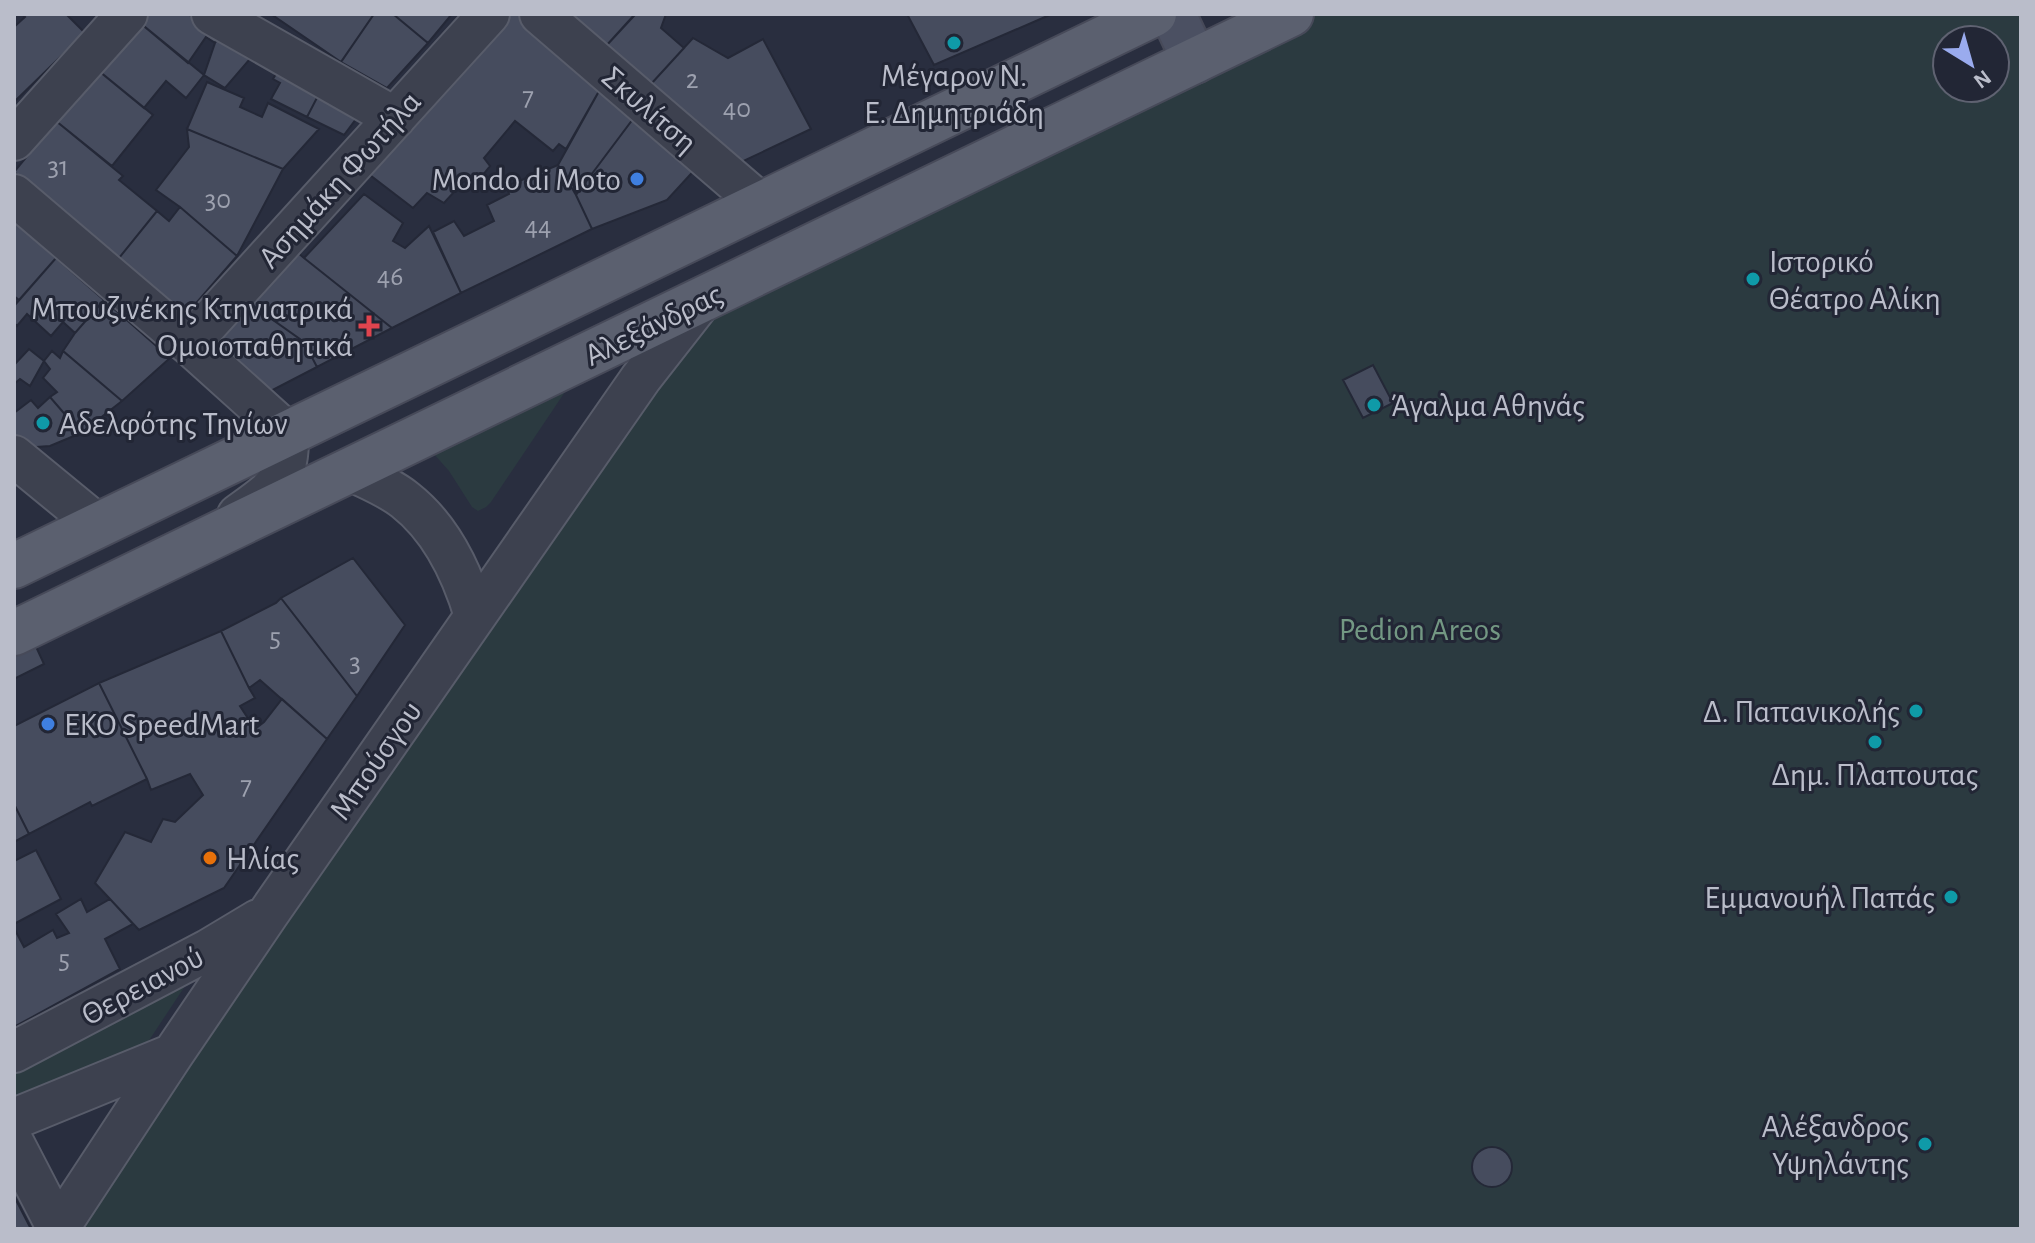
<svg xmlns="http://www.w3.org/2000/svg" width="2035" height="1243" font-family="'Alegreya Sans',sans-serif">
<rect width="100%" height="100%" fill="#292e3f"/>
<path fill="#2b3a40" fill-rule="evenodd" d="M1319,14h702v1215h-1946l634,-924zM1947,40h48v48h-48z
M575,377l-84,125 -5,5 -8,4 -6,-4 -23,-36 -16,-18z
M199,965l-59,89 -126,54v-47z"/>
<path fill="#464c5e" stroke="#242837" stroke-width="2" d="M22,14h44l19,19 -71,69v-75l11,-10z
M145,14h43l32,20 -5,9 -9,-6 -18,26 -49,-41z
M271,14h103l-33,48z
M374,14h19l35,29 -41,45 -46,-26z
M393,14h59l-24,29z
M509,14h15l79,70 -37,65 -7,-5 -6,7 -38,-30 -31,37 6,8 -16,20 -10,-5 -20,22 -17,-10 -14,15 -47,-36z
M570,14h61l3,2 -28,30z
M635,14h31l-5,14 23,20 -33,36 -45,-38z
M907,14h145l-118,51z
M139,22l65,53 -18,23 -20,-17 -22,27 -45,-37z
M220,34l36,18 -31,36 -21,-13 11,-32z
M693,38l35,20 35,-19 48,90 -76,36 -84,-81z
M279,69l42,21 -14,27 -36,-18 9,-16 -7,-4z
M99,71l54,44 -41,51 -56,-45z
M207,82l37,16 -4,9 22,10 6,-14 51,26 -36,40 -96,-40z
M603,84l36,27 -63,84 -18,-30z
M321,90l41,21 -18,24 -37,-18z
M639,111l61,53 -33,36 -75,29 -16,-34z
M56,121l67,55 -4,4 38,31 -38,47 -105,-86z
M187,129l96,40 -46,87 -57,-49 -24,-17 33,-43z
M558,165l18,30 16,34 -131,64 -28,-61 21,-11 10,15 30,-15 -7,-16 22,-11 -2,-8z
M364,194l39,29 -10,18 12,7 24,-22 32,67 -69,35 -88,-70z
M180,207l57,49 -52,60 -66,-58 38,-47 12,10z
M14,220l42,38 -37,42 -5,-4z
M297,252l7,6 88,70 -75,39 -13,-25 -52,-37z
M56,258l48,42 -29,33 -12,-11 -12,14 -24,-22 -10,12 -3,-3v-17z
M104,300l66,58 -48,43 -59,-50 12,-18z
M252,305l52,37 13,25 -54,28 -53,-46z
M29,349l15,12 -14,25 -10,-7 -6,5v-19z
M52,351l8,7 3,-7 59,50 -41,32 -31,-36 7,-5 -14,-14 7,-9 -6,-8z
M1373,365l20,38 -30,15 -20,-38z
M50,397l31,36 -31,13 -28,2 -8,-4v-31l17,-13 7,8z
M353,558l52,67 -48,71 -76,-98z
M281,598l76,98 -30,43 -67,-59 -11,8 -28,-57 55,-28z
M221,631l28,57 6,10 -15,8 15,23 9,-7 18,-23 45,40 -103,149 -85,42 -44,-47 30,-51 26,10 12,-23 12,3 28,-27 -13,-21 -39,16 -4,-11 -48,-96z
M33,640l11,24 -30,15v-31z
M99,683l48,96 -55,27 -2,-4 -61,32 -15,-30v-78z
M14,804l15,30 -15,8z
M36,850l25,49 -47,25v-63z
M81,899l6,13 23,-13 23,25 -28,15 15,30 -106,58v-99l10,19 29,-17 4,8 12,-5 -13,-19z
M1472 1167a20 20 0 1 1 40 0a20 20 0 1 1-40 0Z
M14,1196l17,33h-17z"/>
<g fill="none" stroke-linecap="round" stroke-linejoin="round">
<defs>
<path id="street" d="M212,14l183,104
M540,14l221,190
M14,140l113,-126
M14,195l175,149 99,89c1,48 -13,55 -50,82
M189,344l300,-330
M14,456l84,69
M350,470c18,9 39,17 55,30 37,29 57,72 70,116
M14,1052l194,-102 50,-30
M14,1119l159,-65
M14,1144l44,85
M58,1229l115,-175 95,-140 373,-536 61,-78"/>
<path id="secondary" d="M1173,14l22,47"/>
<path id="primary" d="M14,566l1140,-552
M14,633l1277,-619"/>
</defs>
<use href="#street" stroke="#585c6a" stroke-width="44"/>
<use href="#secondary" stroke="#474a59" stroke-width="48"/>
<use href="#primary" stroke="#474a59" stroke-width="48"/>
<use href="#street" stroke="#3d414f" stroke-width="40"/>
<use href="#secondary" stroke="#4b5062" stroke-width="44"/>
<use href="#primary" stroke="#5b606f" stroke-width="44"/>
</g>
<g fill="#0f9aa8" stroke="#222635" stroke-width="3">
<circle cx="954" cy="43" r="8"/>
<circle cx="1753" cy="279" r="8"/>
<circle cx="1374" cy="405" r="8"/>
<circle cx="43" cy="423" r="8"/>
<circle cx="1916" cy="711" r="8"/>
<circle cx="1875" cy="742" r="8"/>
<circle cx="1951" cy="897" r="8"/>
<circle cx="1925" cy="1144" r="8"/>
</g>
<g fill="#3f7fe0" stroke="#222635" stroke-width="3">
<circle cx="637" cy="179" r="8"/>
<circle cx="48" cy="724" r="8"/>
</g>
<path fill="#e0444e" stroke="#222635" stroke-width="3" d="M365 314h8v8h8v8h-8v8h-8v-8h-8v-8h8z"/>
<circle fill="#e8710a" stroke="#222635" stroke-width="3" cx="210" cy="858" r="8"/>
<g text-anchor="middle" stroke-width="6" stroke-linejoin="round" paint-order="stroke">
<g font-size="28" fill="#9da1af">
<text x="692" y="88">2</text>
<text x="528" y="105">7</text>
<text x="737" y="117">40</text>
<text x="58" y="175">31</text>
<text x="218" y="208">30</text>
<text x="538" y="235">44</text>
<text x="390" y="285">46</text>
<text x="275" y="646">5</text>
<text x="355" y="671">3</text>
<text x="246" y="794">7</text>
<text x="64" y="968">5</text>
</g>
<g font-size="32" fill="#babdca" stroke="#222635" text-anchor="end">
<text x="954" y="86" text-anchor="middle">Μέγαρον Ν.<tspan x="954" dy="37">Ε. Δημητριάδη</tspan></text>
<text x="621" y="190">Mondo di Moto</text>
<text x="1769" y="272" text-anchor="start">Ιστορικό<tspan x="1769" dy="37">Θέατρο Αλίκη</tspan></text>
<text x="353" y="319">Μπουζινέκης Κτηνιατρικά<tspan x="353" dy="37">Ομοιοπαθητικά</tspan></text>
<text x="1390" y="416" text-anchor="start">Άγαλμα Αθηνάς</text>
<text x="59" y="434" text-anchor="start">Αδελφότης Τηνίων</text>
<text x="1900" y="722">Δ. Παπανικολής</text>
<text x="64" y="735" text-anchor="start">EKO SpeedMart</text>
<text x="1875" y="785" text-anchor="middle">Δημ. Πλαπουτας</text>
<text x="226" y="869" text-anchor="start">Ηλίας</text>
<text x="1935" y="908">Εμμανουήλ Παπάς</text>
<text x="1909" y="1137">Αλέξανδρος<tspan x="1909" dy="37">Υψηλάντης</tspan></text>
</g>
<g font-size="32" fill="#babdca" stroke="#222635">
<text transform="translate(650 109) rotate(41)" y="11">Σκυλίτση</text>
<text transform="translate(339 179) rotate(-48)" y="11">Ασημάκη Φωτήλα</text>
<text transform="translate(653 324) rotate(-26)" y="11">Αλεξάνδρας</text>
<text transform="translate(375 760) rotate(-55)" y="11">Μπούσγου</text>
<text transform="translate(142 985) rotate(-28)" y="11">Θερειανού</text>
</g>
<g font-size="32" fill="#739883" stroke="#222635">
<text x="1420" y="640">Pedion Areos</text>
</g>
</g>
<rect width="2035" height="1243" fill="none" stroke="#babdca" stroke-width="32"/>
<g transform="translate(1971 64) rotate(143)"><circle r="38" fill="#222635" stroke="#5f6271" stroke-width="2"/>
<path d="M0-6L14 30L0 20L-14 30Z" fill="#9aabee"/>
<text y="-12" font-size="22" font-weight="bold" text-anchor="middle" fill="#babdca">N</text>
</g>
</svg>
